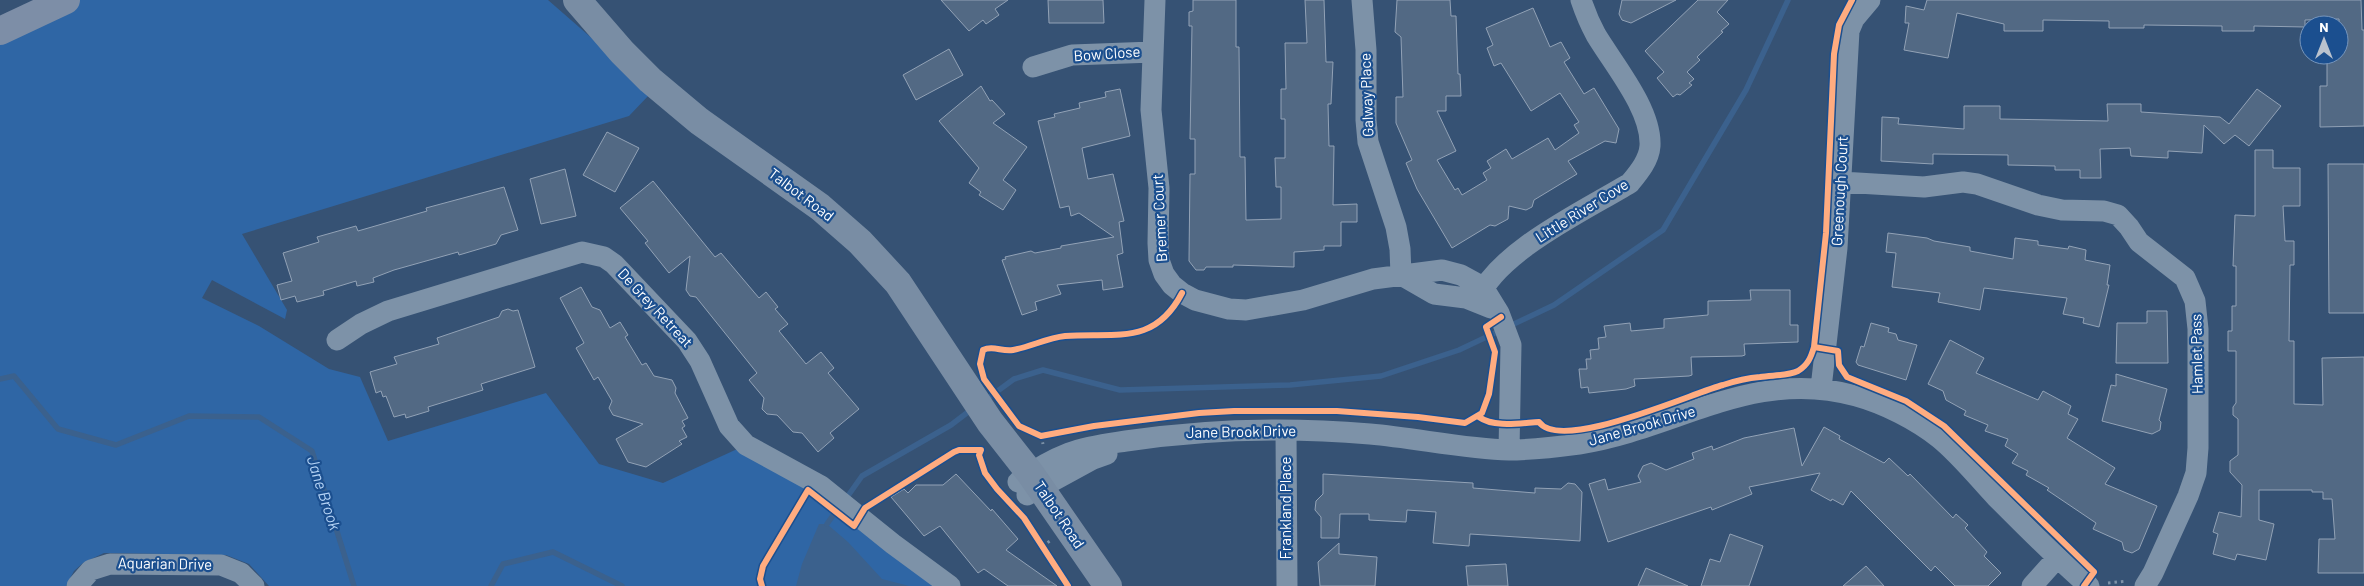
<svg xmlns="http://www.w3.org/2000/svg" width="2364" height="586" font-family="Barlow,sans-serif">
<rect width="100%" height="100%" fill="#365274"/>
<path fill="#2f66a5" d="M69,0h479l47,41 54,54 -20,21 -387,118 45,76 -2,9 -73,-39 -10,18 57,28 70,43 31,8 28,64 158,-48 53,71 64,19 83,-38 204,141h-681l-20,-22 -23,-9 -122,-2 -21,10 -9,8 -8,15h-66v-555z"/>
<path fill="#3b618d" d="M819,524h8l21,18 34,37 27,7h-113l6,-22z"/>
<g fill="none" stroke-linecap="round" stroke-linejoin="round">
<path stroke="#3b618d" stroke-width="5.5" d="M0,379l14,-3 44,53 58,16 73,-29 70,1 53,34 42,135
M984,401l30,-22 29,-9 77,20 170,-5 91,-9 78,-26 95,-45 109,-75 83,-140 42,-90
M845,500l17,-24 89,-51 21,-16
M827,524l12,-17
M491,586l12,-22 50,-12 69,34"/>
</g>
<path fill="#526984" stroke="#92a2b6" d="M941,0h67l-13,9 4,6 -13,9 -3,-4 -14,11z
M1048,0h55l1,23h-55z
M1193,0h43v47h3l1,110h5l1,63 35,-1v-32h-5l-1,-29h10v-39h-4v-30h5l-1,-46h22l-2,-43h19l2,62h7l-2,42h-3l1,42h5l-1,59 24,-1v18h-16v24h-17v4l-30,2v15l-61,-2v2h-27l-2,3h-8l-7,-9 1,-87h5v-35h-5l2,-113h-3v-14l4,-1z
M1397,0h53l1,16h5l2,58h2l1,22h-15v15h-9l19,40 -19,9 18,30 3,-2 4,7 25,-15 -4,-7 8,-5 -4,-7 19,-12 6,10 36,-21 7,12 24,-17 -5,-8 5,-3 -19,-29 -29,18 -30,-48 -7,3 -7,-18 6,-3 -7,-17 47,-20 17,39 11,-5 9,16 -6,4 20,32 10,-6 25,41 -3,14 -11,-2 -37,20 9,13 -43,26 -2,7 -6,3 -17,-4 -1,13 -13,7 -5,-1 -38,23 -35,-59 -11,-26 6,-3 -16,-37v-26h7l-2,-60 -6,-5z
M1622,0h54l-45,23 -9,-3 -3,-6z
M1698,0h30l-11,12 12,12 -8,7 2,1 -26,25 3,3 -13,12 7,7 -5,4 3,2 -12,10 -3,-1 -4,3 -16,-19 7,-6 -19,-21z
M1927,0h434l1,30h2v96l-44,1v-41h7v-31h12v-36l-34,1v7l-51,-1v5h-32v-5l-78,-1v3h-35v-7l-66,-1v11h-39v-7l-47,-11 -9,45 -44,-8 5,-27h-4l1,-17 18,4z
M949,49l14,26 -47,25 -13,-25z
M981,86l9,15 2,-1 13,14 -12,9 34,24 -24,33 13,10 -13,20 -24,-15 2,-3 -12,-9 10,-15 -40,-47z
M1120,89l10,47 -48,12 6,31 25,-5 11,47 -5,1 4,31 -6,2 6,32 -20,3 -1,-10 -45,5 4,9 -26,8 2,8 -15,5 -20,-55 4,-1 -1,-2 26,-6 4,2 26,-5v-2l53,-9 -35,-24 -8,3 -2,-10 -9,2 -22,-87 17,-4 -1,-3 26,-6 -1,-5 27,-6 -1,-5z
M2257,89l24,17 -32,40 -14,-11 -11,9 -20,-19 -2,28 -34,-2v7l-37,-2 -1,-8 -30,1 1,29h-21v-8h-25v-4l-47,-1v-10l-75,-1v10l-52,-3 1,-44 17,1 -1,6 66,5v-23h36v13l108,2 -1,-17h34v8l79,5 9,7z
M607,132l32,16 -24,44 -32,-17z
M2255,150h18v18h27v38h-17l2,35h9v24h-4l-1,76h5v63l29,1 -1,-47 42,-1v216h-46l1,-34h16l-3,-40h-9v-7h-11v-2h-53v30l15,4 -8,36 -29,-6 -2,6 -22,-6 5,-20 -5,-2 6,-20 22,5 1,-32 -12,-13v-11l8,-6v-36l-5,-4v-8l3,-4v-52h-8v-20h4v-25h4v-40h-3l2,-51 20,1z
M2328,164h36v149h-35z
M565,169l11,47 -35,8 -11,-45z
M653,181l62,76 6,-4 38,45 7,-6 12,15 -3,2 13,15 -9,7 27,33 15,-12 13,16 -6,5 31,36 -29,24 4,5 -16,14 -16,-19 -9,-1 -16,-17 -10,-1 -5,-5 2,-11 -15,-18 8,-7 -61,-76 -6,-1 -4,-6 4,-34 -21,17 -24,-30 3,-2 -28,-33z
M504,187l14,43 -17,5 -5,9 -37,11 -1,-3 -64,18 -21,8 1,4 -17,4 -1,-5 -33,10 1,4 -27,7 -2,-6 -14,4 -4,-15 15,-4 -9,-28 36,-11 -2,-5 39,-11 2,5 69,-20 -1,-3z
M1888,233l39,5 7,3 36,6v4l43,8 2,-21 23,3v4l30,4 1,-3 17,4 -1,10 25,5 -3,20h2l-10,42 -16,-4 1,-5 -21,-4 4,-16 -83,-10 -4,22 -42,-8 2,-9 -48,-6 4,-34 -10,-1z
M581,287l11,20 8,3 10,18 10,-6 8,13 -3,2 17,28 4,-2 8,13 18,4 4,8 -1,5 13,25 -6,3 3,5 -3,2 5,9 -8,4 3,3 -36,23 -18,-5 -12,-23 27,-15 -30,-9 -4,-7 3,-7 -14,-24 -4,3 -18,-32 8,-5 -24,-45z
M1750,290h40v35h8v17l-54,2 1,11 -3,1 -51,1 1,18 -3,1 -55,3 1,7 -9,3 -37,4 -1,-6 -7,1 -2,-19h8l-1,-10h5l-1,-9 9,-1 -1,-11 8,-1 -2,-11 26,-3 1,8 33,-3v-9l44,-4v-14l43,-1z
M508,309l5,2 5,-1 17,57 -54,17 2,6 -55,17 1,4 -23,7 -1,-4 -11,3 -8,-21 -3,1 -2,-6 -5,2 -6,-21 27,-8 -3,-7 45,-13 -2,-6 62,-21 3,-6z
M2147,311h20l1,52h-52l1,-40h30z
M1871,323l18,5 -1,4 8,2 2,6 19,5 -11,35 -48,-15 -2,-3 5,-16 3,1z
M1950,340l34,18 -8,15 62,27 5,-9 28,15 -3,8 10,5 -11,19 48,30 -10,16 52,22 -18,43 -7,4 -8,-3 -2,-8 -29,-13 3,-6 -49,-33 2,-2 -23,-13 2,-4 -16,-8 6,-9 -13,-8 3,-7 -23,-8 3,-6 -24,-10 2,-4 -20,-11 -3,-9 -15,-7z
M2116,374l51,15 -8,31 2,2 -1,8 -8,4 -50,-13 9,-36 5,1z
M1824,427l16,9 -1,3 45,24 5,-5 19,18 2,-2 43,44 3,-4 12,11 -3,3 22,24 -3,4 17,17 -13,13h-33l-20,-20 -4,5 -80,-80 -8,14 -11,-6 -1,2 -20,-11 9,-17 -71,14 3,7 -40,16 -1,-3 -103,35 -19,-58 16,-5 3,11 33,-8 -3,-6 5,-10 8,-3 15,7 28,-11 -2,-6 20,-7 1,4 31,-12 50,-10 8,38z
M956,474l35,37 1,-2 26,30 -12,11 51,36h-49l-24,-17 -6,4 -38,-47 -16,10 -33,-39 13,-8 4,4 8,-8h27z
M1323,474l150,9v5l62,5v-5l26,1 7,-6 7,1 7,8 -2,49 -110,-7 -1,12 -36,-3 3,-31 -29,-2 -1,12 -37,-2v-6h-29l-1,24h-18v-21l-6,-7 1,-9 7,-7z
M1730,534l33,12 -14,40h-48l9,-27 10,3z
M1339,543v11l38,3 -2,29h-55l-2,-24z
M1506,564l2,22h-40l-2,-20z
M1866,566l18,20h-41z
M1646,568l42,18h-50z"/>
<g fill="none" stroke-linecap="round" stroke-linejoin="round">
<path stroke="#7d92a8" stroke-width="3" stroke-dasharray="2.5 4" stroke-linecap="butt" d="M1041,436l2,8
M1042,546l8,-5
M2108,583l19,-2"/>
<path stroke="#7d92a8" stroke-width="21" d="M1155,0l-4,110 8,78 -1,55 1,17 5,14 8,11 10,8 13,7 34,9 17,1 57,-10 70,-21 69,-9 19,5 22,12 16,26 12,32 -2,105
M1362,0l4,50v70l2,22 28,85 4,22 1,26
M1033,67l39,-12 81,-3
M1841,182l83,5 39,-5 14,2 61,21 24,5 42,1 14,4 11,12 10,15 46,36 10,23 3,28v119l-2,25 -8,23 -35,77 -8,13
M1401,275l33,19 32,4 25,10
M1478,299c20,-48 108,-89 152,-116 9,-11 19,-23 20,-37 2,-36 -36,-81 -54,-111 -6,-11 -11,-23 -15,-35
M337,340l24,-16 27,-13 194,-59 22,5 10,7 73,77 13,20 29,65 17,19 75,41 72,58 57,42
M1821,388l16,-140 12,-217 5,-12 16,-19
M1286,431l1,155
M1018,482c16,-12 33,-22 51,-29 19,-7 37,-9 57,-12 80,-12 163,-14 244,-7 46,4 95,15 139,16 24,0 47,-3 70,-6 98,-15 174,-77 277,-48 29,8 60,24 83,42 21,17 39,40 57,59 30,30 60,61 93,89
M1027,495l66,-36 14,-5
M77,586l14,-16 19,-6 111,1 20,8 13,13
M2032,586l25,-28"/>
<path stroke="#798da4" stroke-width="28" d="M577,0l45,52 28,28 49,41 121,86 40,35 38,41 92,139 40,51 78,113"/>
<path stroke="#7d8ea7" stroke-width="28" d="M0,31l66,-31"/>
<defs>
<path id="cycleway" d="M1182,293c-28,54 -68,39 -117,43 -18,2 -35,11 -52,14 -11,2 -20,-5 -30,0l-3,14 4,15 35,47 22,10 53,-10 105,-13 35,-2h103l81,6 47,6 17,-10 7,-19 6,-42 -9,-25 15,-10
M1814,347l24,4 1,14 8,12 59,24 38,25 150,146 -10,14
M1479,417c15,11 42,6 60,5 22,31 153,-29 184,-37 12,-4 25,-7 37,-8 12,-2 27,-1 38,-6 10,-6 13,-14 16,-24l12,-114 8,-179 5,-29 13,-25
M762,586l-2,-7 3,-13 45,-76 46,36 11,-18 89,-56 5,-2h22l-2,5 6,18 12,16 27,29 44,68"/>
</defs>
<use href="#cycleway" stroke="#1b4f8f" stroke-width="9"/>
<use href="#cycleway" stroke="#ffac80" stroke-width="6"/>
</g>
<g text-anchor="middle" stroke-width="4.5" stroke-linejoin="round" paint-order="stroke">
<g font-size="15" fill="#fff" stroke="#1b4f8f">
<text transform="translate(1107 54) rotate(-4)" y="5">Bow Close</text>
<text transform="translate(1367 95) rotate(-92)" y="5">Galway Place</text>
<text transform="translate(1840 191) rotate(-87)" y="5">Greenough Court</text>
<text transform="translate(801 195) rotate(37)" y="5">Talbot Road</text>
<text transform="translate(1582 211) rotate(-32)" y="5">Little River Cove</text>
<text transform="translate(1160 218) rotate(-93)" y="5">Bremer Court</text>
<text transform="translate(655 308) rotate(47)" y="5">De Grey Retreat</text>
<text transform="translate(2197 354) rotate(-91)" y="5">Hamlet Pass</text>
<text transform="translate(1642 426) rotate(-16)" y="5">Jane Brook Drive</text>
<text transform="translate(1241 432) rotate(-1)" y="5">Jane Brook Drive</text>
<text transform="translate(1286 508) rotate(-90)" y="5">Frankland Place</text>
<text transform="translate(1059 515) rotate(56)" y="5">Talbot Road</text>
<text transform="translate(165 564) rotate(1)" y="5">Aquarian Drive</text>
</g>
<g font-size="16" font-style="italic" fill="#b5d3f5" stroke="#1b4f8f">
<text transform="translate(324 493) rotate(72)" y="6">Jane Brook</text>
</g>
</g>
<g transform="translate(2324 40)"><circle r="24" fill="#1b4f8f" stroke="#7695bc"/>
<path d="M0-4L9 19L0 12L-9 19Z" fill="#b9c2ce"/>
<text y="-8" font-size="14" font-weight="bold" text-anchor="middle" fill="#ffffff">N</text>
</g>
</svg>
